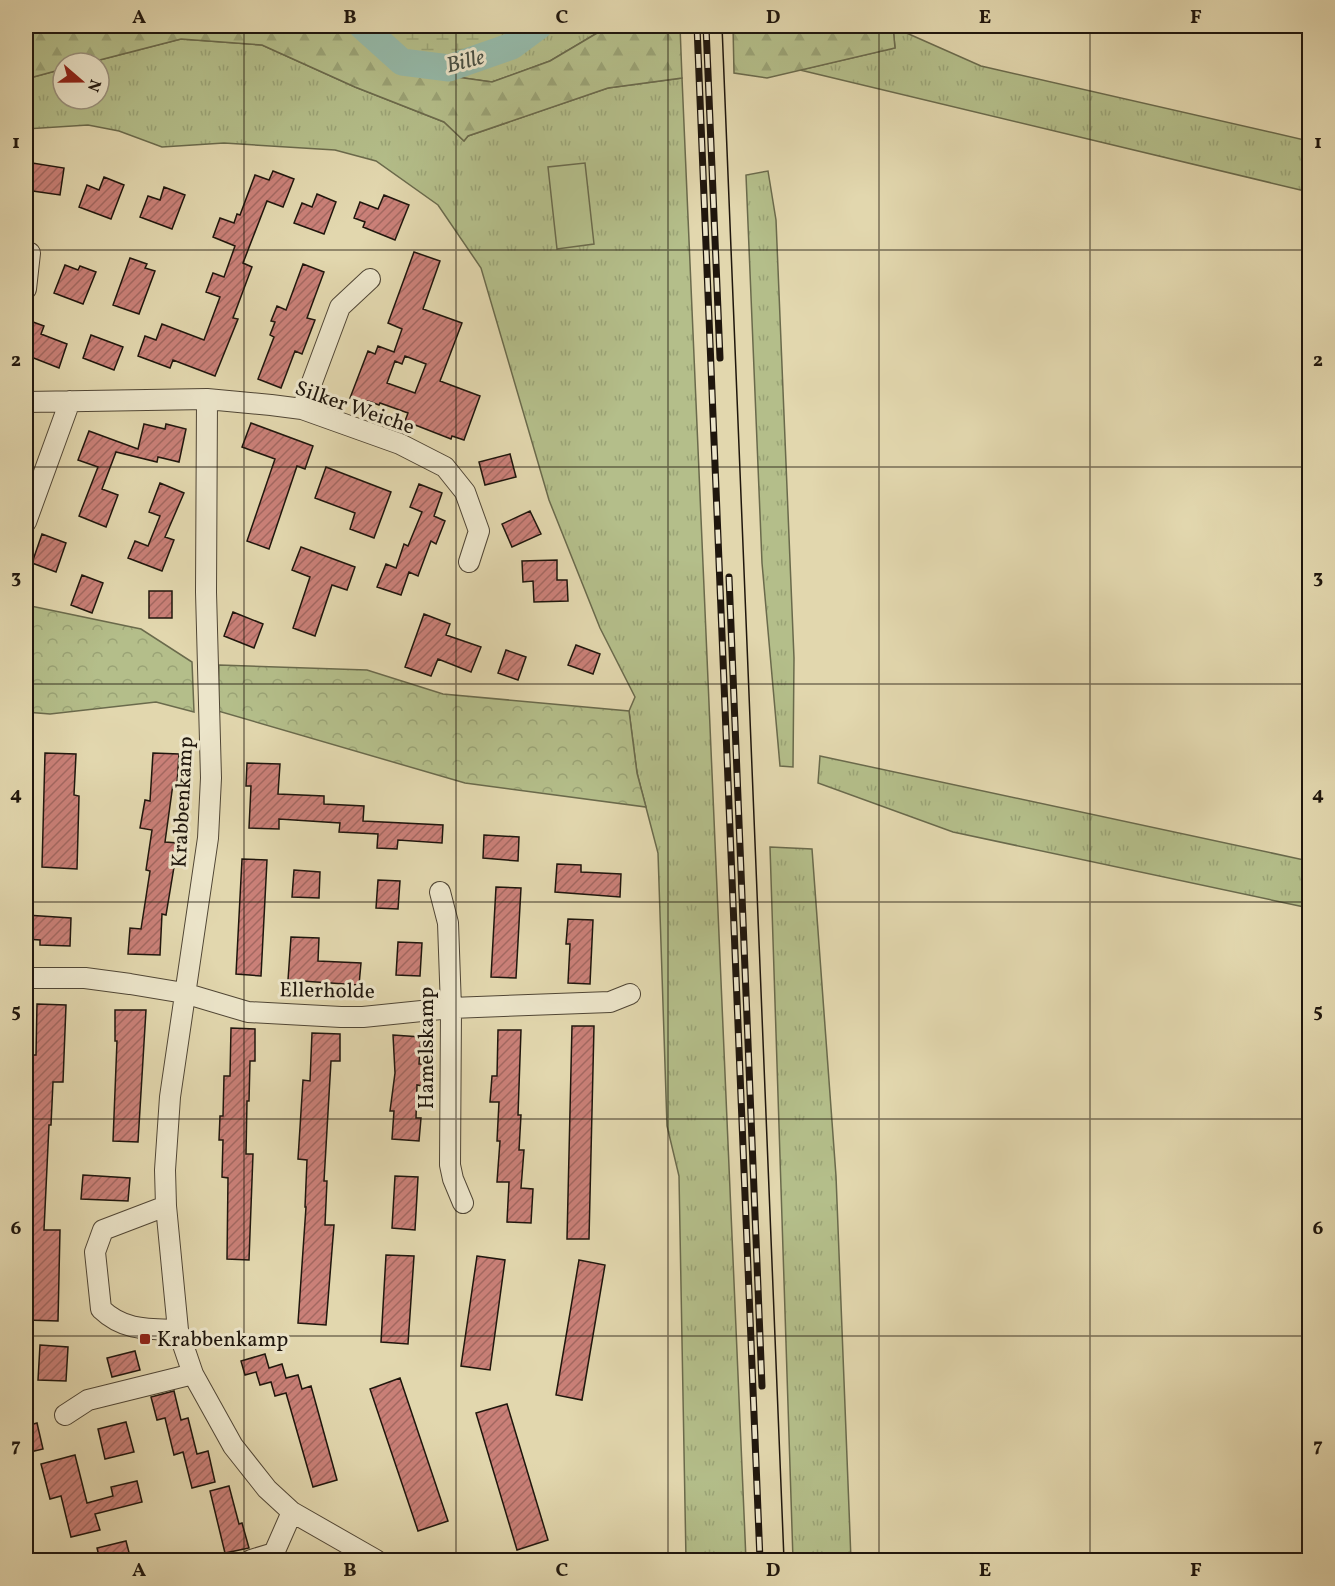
<svg xmlns="http://www.w3.org/2000/svg" width="1335" height="1586" font-family="Vollkorn,serif">
<defs>
<pattern id="grass-tufts" width="24" height="20" patternUnits="userSpaceOnUse" patternTransform="scale(1.5)"><rect width="24" height="20" fill="#b4be8a"/><path d="M3 7l-1-3M5 7V3M7 7l1-3M15 17l-1-3M17 17v-4M19 17l1-3" fill="none" stroke="#9aa376"/></pattern>
<pattern id="forest-firs" width="22" height="20" patternUnits="userSpaceOnUse" patternTransform="scale(1.5)"><rect width="22" height="20" fill="#b4be8a"/><path d="M5 1l3.5 6h-7zM16 11l3.5 6h-7z" fill="#9aa376"/></pattern>
<pattern id="wetland-marsh" width="20" height="14" patternUnits="userSpaceOnUse" patternTransform="scale(1.5)"><rect width="20" height="14" fill="#b4be8a"/><path d="M1 5h8M5 5V1M11 12h8M15 12V8" fill="none" stroke="#9aa376"/></pattern>
<pattern id="park-crowns" width="20" height="18" patternUnits="userSpaceOnUse" patternTransform="scale(1.5)"><rect width="20" height="18" fill="#b4be8a"/><path d="M2 6a3 3 0 1 1 6 0M12 15a3 3 0 1 1 6 0" fill="none" stroke="#9aa376"/></pattern>
<pattern id="building-hatch" width="6" height="6" patternUnits="userSpaceOnUse" patternTransform="scale(1.5)"><rect width="6" height="6" fill="#ca8078"/><path d="M-1 1l2-2M0 6l6-6M5 7l2-2" fill="none" stroke="#a36861"/></pattern>
</defs>
<rect width="100%" height="100%" fill="#e2d7ae"/>
<filter id="stains"><feTurbulence type="fractalNoise" baseFrequency=".00333" numOctaves="4"/><feColorMatrix values="0 0 0 0 .2 0 0 0 0 .09 0 0 0 0 .02 0 0 0 .5 -.17"/></filter>
<radialGradient id="worn" r=".72"><stop offset=".6" stop-color="#630" stop-opacity="0"/><stop offset="1" stop-color="#630" stop-opacity=".3"/></radialGradient>
<path fill="url(#grass-tufts)" stroke="#6a6a4c" stroke-width="1.5" d="M346,26h263l-59,35 -58,21 -99,-14z
M893,27l88,39 328,75v51l-509,-122 95,-22z
M181,39l81,6 93,42 89,35 20,19 4,-5 140,-48 74,-10 64,1482h-60l-7,-384 -12,-50 -9,-273 -21,-80 -8,-62 6,-14 -35,-69 -51,-128 -68,-232 -43,-63 -62,-44 -41,-11 -111,-7 -62,4 -43,-16 -31,-6 -62,4v-50l37,-10v30h36v-36h-11z
M768,171l8,49 18,438 -1,109 -13,-1 -18,-203 -16,-388z
M820,756l489,105v47l-356,-76 -135,-49z
M770,847l42,2 24,327 15,384h-58z"/>
<path fill="url(#forest-firs)" stroke="#6a6a4c" stroke-width="1.5" d="M26,26h320l47,42 99,14 58,-21 59,-35h71l2,52 -74,10 -140,48 -4,5 -20,-19 -89,-35 -93,-42 -81,-6 -93,24h-25v6l-37,10z
M733,26l50,1 2,-1h108l2,22 -128,30 -33,-5z"/>
<path fill="url(#wetland-marsh)" stroke="#6a6a4c" stroke-width="1.5" d="M346,26h169l-11,23 -111,19z"/>
<path fill="url(#park-crowns)" stroke="#6a6a4c" stroke-width="1.5" d="M26,605l115,24 51,33 2,50 -38,-10 -106,12 -24,-2z
M219,665l148,5 76,24 186,17 8,62 9,34 -181,-24 -247,-72z"/>
<path fill="#b4be8a" stroke="#6a6a4c" stroke-width="1.5" d="M585,163l9,81 -37,5 -9,-82z"/>
<g fill="none" stroke-linecap="round" stroke-linejoin="round">
<path stroke="#95baaa" stroke-width="27" d="M362,26l40,36 47,6 63,-22 27,-20"/>
</g>
<path fill="url(#building-hatch)" stroke="#1f160d" stroke-width="1.5" fill-rule="evenodd" d="M26,162l38,6 -4,27 -34,-5z
M273,171l21,8 -11,28 -16,-6 -24,62 9,4 -19,51 5,1 -23,57 -42,-16 -3,8 -32,-12 7,-20 11,4 6,-16 42,16 16,-43 -14,-5 7,-19 11,4 11,-31 -22,-9 7,-19 14,5 3,-9 3,1 15,-40 14,5z
M104,177l20,8 -13,34 -32,-12 8,-22 12,5z
M164,187l21,8 -13,34 -32,-12 8,-21 12,4z
M317,194l19,8 -12,32 -30,-11 8,-20 10,4z
M384,195l25,10 -14,35 -32,-13 2,-5 -11,-4 6,-16 18,7z
M414,252l26,9 -17,48 39,14 -22,58 40,15 -16,44 -12,-4 -1,3 -46,-18 3,-8 -28,-10 -1,2 -11,-4 -2,3 -16,-6 18,-47 7,3 3,-8 16,6 8,-23 -14,-6zM405,356l21,8 -11,29 -28,-10 8,-22 7,3z
M130,258l17,6 -2,4 10,3 -16,43 -26,-9z
M303,264l21,8 -17,46 8,2 -13,34 -7,-3 -14,37 -23,-9 16,-42 -4,-2 5,-13 -4,-1 6,-15 9,4z
M65,265l13,5 2,-4 16,6 -13,32 -29,-11z
M33,322l11,4 -3,8 26,10 -8,24 -33,-13 6,-15 -5,-2z
M91,335l32,12 -9,23 -31,-12z
M251,423l62,23 -8,23 -8,-3 -28,83 -22,-8 28,-82 -33,-12z
M144,424l21,5 1,-5 20,5 -7,33 -21,-5 -1,5 -41,-10 -14,37 16,6 -12,32 -27,-11 19,-49 -20,-7 11,-29 49,18z
M510,454l6,23 -31,8 -6,-23z
M326,467l65,25 -17,46 -24,-9 5,-16 -40,-15z
M160,483l24,10 -19,44 9,3 -12,31 -34,-13 7,-17 13,5 12,-30 -11,-4z
M419,484l23,9 -8,23 11,5 -9,23 -5,-3 -13,35 -9,-4 -8,23 -24,-8 9,-23 10,4 8,-24 4,2 14,-34 -12,-5z
M530,511l11,23 -29,13 -10,-23z
M42,534l24,9 -10,29 -24,-9z
M301,547l54,20 -8,23 -15,-5 -17,51 -22,-8 17,-51 -18,-7z
M557,560v20h10l1,21 -34,1 -1,-21 -10,1 -1,-21z
M82,575l21,8 -11,30 -21,-8z
M149,591h23v27h-23z
M233,612l30,12 -9,24 -30,-12z
M424,614l26,10 -4,11 35,12 -10,25 -33,-13 -7,17 -26,-9z
M576,645l24,9 -7,20 -25,-9z
M506,650l20,7 -8,23 -20,-7z
M45,753l31,1 -2,41 5,1 -2,73 -35,-2z
M153,753l26,1 -2,30h-4l-8,58 13,1 -12,72 -4,-1 -2,41 -32,-1 2,-26 11,1 9,-58 -4,-1 6,-40 -12,-2 5,-28 5,1z
M247,763l33,1 -2,30 46,2v8l40,2 -1,15 80,4 -1,18 -44,-3 -1,9 -20,-1 1,-14 -39,-2 1,-9 -61,-4v10l-30,-1 2,-42h-5z
M484,835l35,2 -1,24 -35,-3z
M242,859l25,1 -6,116 -25,-2z
M557,864l24,1v7l40,2 -1,23 -65,-5z
M294,870l26,2 -1,26 -27,-1z
M378,880l22,1 -2,28 -22,-1z
M496,887l25,1 -5,90 -25,-1z
M26,915l45,3 -1,28 -30,-1v-5l-14,-1z
M568,919l25,1 -3,64 -22,-1 2,-39h-4z
M291,937l28,1 -1,23 43,2 -2,22 -71,-5z
M398,942l24,1 -2,33 -24,-1z
M37,1004l29,1 -3,77h-10l-2,43h-2l-5,105h16l-2,91 -32,-1v-38h3l3,-68h-6v-75l3,-42 3,1 1,-43h3z
M115,1010h31l-8,132 -25,-1 4,-100h-2z
M572,1026h22l-5,213h-22z
M231,1028l24,1v32h-5l-1,40h-2l-1,53h7l-4,106 -22,-1 1,-81 -6,-1 1,-37h-4l1,-24h3l1,-40h6z
M498,1030h23l-3,85h3l-2,35h5l-3,38 12,1 -2,34 -24,-1 2,-40h-12l3,-41h-3l2,-39h-9l2,-26h5z
M312,1033l28,1v27h-9l-7,120h3l-2,44h9l-8,100 -28,-2 8,-116h-1l2,-47 -9,-1 5,-79 7,1z
M393,1035l28,2 -2,27h4v22l-6,-1 -1,33h5l-2,23 -27,-2 2,-28h-4l5,-38z
M83,1175l47,3 -2,23 -47,-2z
M395,1176l23,1 -3,53 -23,-2z
M386,1255l28,1 -6,88 -27,-2z
M477,1256l28,4 -15,110 -29,-4z
M579,1260l26,5 -23,135 -26,-5z
M40,1345l28,2 -2,34 -28,-1z
M135,1351l5,19 -28,7 -5,-19z
M265,1354l4,14 13,-4 4,14 12,-3 4,14 9,-3 26,94 -24,7 -27,-94 -11,3 -4,-14 -11,3 -4,-13 -11,3 -4,-14z
M400,1378l48,143 -30,10 -48,-142z
M174,1391l7,29 7,-2 9,36 11,-3 7,31 -23,6 -9,-36 -9,3 -9,-37 -8,2 -6,-23z
M507,1404l41,136 -31,10 -41,-137z
M126,1422l8,30 -29,7 -7,-30z
M37,1423l6,26 -17,4v-27z
M75,1455l12,48 26,-7 -2,-9 26,-6 5,21 -47,12 5,16 -29,7 -10,-41 -11,3 -9,-35z
M229,1486l10,38 3,-1 7,25 -24,5 -15,-62z
M126,1541l5,19h-31l-3,-12z"/>
<g fill="none" stroke-linecap="round" stroke-linejoin="round">
<defs>
<path id="minor" d="M26,289l4,-36
M207,399l-1,193 5,186 -3,60 -38,259 -5,73 1,36 12,124 15,44 40,72 34,43 25,23 84,48
M26,402l181,-3 64,6 31,4 98,35 45,23 20,25 14,39 -10,31
M302,409l38,-102 30,-28
M26,522l44,-121
M440,892l8,31 3,85 -1,157 3,14 10,24
M26,978h59l45,6 54,9 64,19 93,5h22l88,-9 159,-6 20,-8
M166,1206l-63,24 -8,22 6,57c23,22 47,20 77,21
M65,1415l23,-15 105,-26
M251,1560l23,-7 18,-41"/>
</defs>
<use href="#minor" stroke="#504635" stroke-width="22"/>
<use href="#minor" stroke="#ece5ca" stroke-width="20"/>
<path stroke="#1f160d" stroke-width="1.5" d="M722,26l62,1534"/>
<defs>
<path id="rail" d="M697,26l63,1534
M706,26l14,332
M729,577l33,809"/>
</defs>
<use href="#rail" stroke="#1f160d" stroke-width="7"/>
<use href="#rail" stroke="#ece5ca" stroke-width="4.5" stroke-dasharray="14" stroke-linecap="butt"/>
</g>
<path fill="none" stroke="#1f160d" stroke-width="1.5" stroke-opacity="0.55" d="M244,26v1534M456,26v1534M668,26v1534M879,26v1534M1090,26v1534M26,250h1284M26,467h1284M26,684h1284M26,902h1284M26,1119h1284M26,1336h1284"/>
<rect fill="#8f2418" stroke="#ece5ca" stroke-width="2" x="139" y="1333" width="12" height="12" rx="3"/>
<g text-anchor="middle" stroke-width="6" stroke-linejoin="round" paint-order="stroke">
<g font-size="21" fill="#1f160d" stroke="#ece5ca">
<text transform="translate(355 407) rotate(19)" y="7">Silker Weiche</text>
<text transform="translate(182 802) rotate(-87)" y="7">Krabbenkamp</text>
<text transform="translate(327 990) rotate(1)" y="7">Ellerholde</text>
<text transform="translate(426 1048) rotate(-90)" y="7">Hamelskamp</text>
</g>
<g font-size="21" fill="#1f160d" stroke="#ece5ca" text-anchor="start">
<text x="157" y="1346">Krabbenkamp</text>
</g>
<g font-size="22" font-style="italic" fill="#484f44" stroke="#ece5ca">
<text transform="translate(465 60) rotate(-14)" y="8">Bille</text>
</g>
</g>
<rect width="1335" height="1586" fill="none" stroke="#e2d7ae" stroke-width="66"/>
<g transform="translate(81 81) rotate(110)"><circle r="28" fill="#ece5ca" stroke="#9a927e" stroke-width="1.5"/>
<path d="M0-4.5L10 22L0 15L-10 22Z" fill="#8f2418"/>
<text y="-9" font-size="16" font-weight="bold" text-anchor="middle" fill="#1f160d">N</text>
</g>
<rect x="33" y="33" width="1269" height="1520" fill="none" stroke="#1f160d" stroke-width="2"/>
<g font-size="20" text-anchor="middle" font-weight="bold" fill="#1f160d">
<text x="139" y="23">A</text>
<text x="350" y="23">B</text>
<text x="562" y="23">C</text>
<text x="773" y="23">D</text>
<text x="985" y="23">E</text>
<text x="1196" y="23">F</text>
<text x="16" y="148">1</text>
<text x="1318" y="148">1</text>
<text x="16" y="366">2</text>
<text x="1318" y="366">2</text>
<text x="16" y="583">3</text>
<text x="1318" y="583">3</text>
<text x="16" y="800">4</text>
<text x="1318" y="800">4</text>
<text x="16" y="1017">5</text>
<text x="1318" y="1017">5</text>
<text x="16" y="1234">6</text>
<text x="1318" y="1234">6</text>
<text x="16" y="1451">7</text>
<text x="1318" y="1451">7</text>
<text x="139" y="1576">A</text>
<text x="350" y="1576">B</text>
<text x="562" y="1576">C</text>
<text x="773" y="1576">D</text>
<text x="985" y="1576">E</text>
<text x="1196" y="1576">F</text>
</g>
<rect width="100%" height="100%" filter="url(#stains)"/>
<rect width="100%" height="100%" fill="url(#worn)"/>
</svg>
